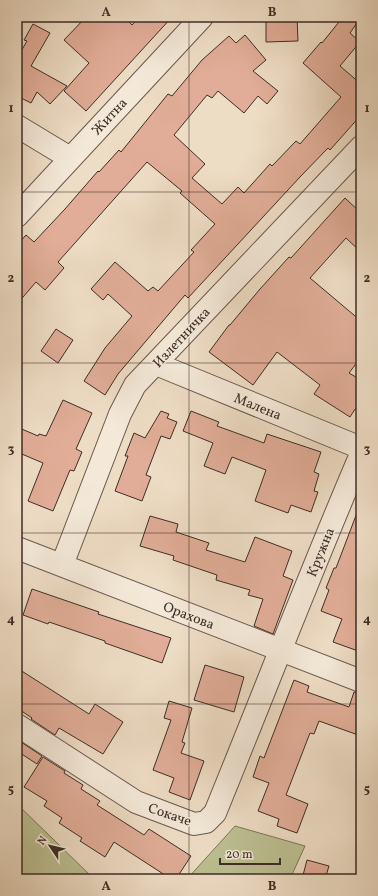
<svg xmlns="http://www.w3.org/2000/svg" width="378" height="896" font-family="Vollkorn,serif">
<rect width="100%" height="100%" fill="#eeddc5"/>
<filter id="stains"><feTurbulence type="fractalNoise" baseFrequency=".005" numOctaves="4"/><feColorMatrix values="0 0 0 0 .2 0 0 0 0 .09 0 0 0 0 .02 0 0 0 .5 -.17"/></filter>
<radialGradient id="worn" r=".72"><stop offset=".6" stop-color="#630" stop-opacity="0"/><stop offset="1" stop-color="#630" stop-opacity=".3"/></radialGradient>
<path fill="#bcc092" stroke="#7d765c" d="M17,804l77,75h-77z
M235,826l70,20 -15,33h-103z"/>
<path fill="#e1ad98" stroke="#3e2d26" d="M86,17h38l8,8 7,-8h33l-86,94 -22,-20 25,-28 -25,-23z
M266,17h31l1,24 -32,1z
M343,17h18l-11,16 10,9 -20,24 21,18v31l-31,35 -2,-2 -28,29 -112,121 -3,-3 -67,79 -13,21 -21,-14 21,-33 27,-32 -24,-22 -5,6 -12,-11 24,-27 33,29 5,-4 5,4 36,-39 -3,-2 24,-26 -35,-31 2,-2 -35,-29 -89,100 6,6 -19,22 -9,-8 -19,22v-59l9,-10 8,7 31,-33 33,-38 1,1 20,-22 2,2 47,-58 4,2 30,-36 27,-24 7,7 9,-8 21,25 -13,11 25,20 -11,13 -9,-8 -14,17 -26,-22 -6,7 -5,-3 -33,40 31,29 -13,14 30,26 16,-17 6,6 26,-29 2,2 24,-25 4,3 41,-47 -38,-34 18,-21 1,1z
M33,24l17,9 -19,33 36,20 -17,18 -13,-12 -6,11 -14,-7v-38l10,-17 -3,-1z
M345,198l16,15v39l-15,-14 -36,40 51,43v36l-12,16 12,7v20l-11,17 -36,-23 6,-9 -43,-33 -24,33 -44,-33 20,-27h1l30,-36 29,-32 2,1z
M56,329l17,11 -15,23 -17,-12z
M63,400l29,13 -16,36 6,3 -8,19 -4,-1 -17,41 -25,-10 15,-38 -26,-11v-25l21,9 1,-2 7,2z
M161,411l8,3 -2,4 10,4 -7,17 -9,-3 -15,39 5,2 -9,24 -27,-10 13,-35h-3l9,-23 11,5z
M191,411l28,11 -2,4 47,17 3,-9 54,18 -7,20 5,2 -5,17 4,1 -7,20 -20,-7 -3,8 -33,-12 11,-31 -34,-13 -7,17 -21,-8 9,-23 -30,-12z
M360,505l1,1v146l-28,-10 9,-23 -21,-8 8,-21 -3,-2 8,-20h2z
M150,516l28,8 -2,8 33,11 -3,7 39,12 10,-25 37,14 -9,25 10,4 -20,54 -19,-8 9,-27 -15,-4 2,-5 -34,-10 1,-5 -44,-15 1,-4 -34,-10z
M32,589l67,23 -1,2 73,24 -9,25 -57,-20v-2l-56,-19 -1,2 -25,-9z
M205,665l39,12 -10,35 -40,-12z
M17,668l72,46 6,-10 28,18 -20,32 -44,-26 -4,7 -24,-16 1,-1 -15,-10z
M294,680l15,6 -2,6 42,15 5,-15 7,1v43l-42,-15 -5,13 -4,-1 -24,62 22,9 -11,29 -20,-7 2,-7 -21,-8 11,-28 -16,-6 7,-21 4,2z
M169,701l23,7 -10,34 3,1 -4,10 23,8 -14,39 -21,-8 5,-14 -21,-8 18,-50 -7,-2z
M18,740l24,16 -5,8 -20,-13z
M43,757l22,14 -1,2 19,12 -2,4 19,12 -3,4 47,30 5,-6 42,27 -15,23h-5l-57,-37 -9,15 -25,-16 2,-3 -23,-15 3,-5 -18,-12 3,-5 -23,-14z
M307,860l22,6 -4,13h-23z"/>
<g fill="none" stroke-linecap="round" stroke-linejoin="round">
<defs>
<path id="minor" d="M17,126l53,32
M17,216l185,-199
M156,364l205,84
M17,548l344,133
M62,565l58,-151 15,-29 226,-238
M17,725l119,77 58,22 12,-2 9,-9c49,-120 95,-240 146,-359"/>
</defs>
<use href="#minor" stroke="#6a594e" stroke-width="24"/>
<use href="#minor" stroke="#f4e9d9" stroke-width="22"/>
</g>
<path fill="none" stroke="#3e2d26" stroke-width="1" stroke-opacity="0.55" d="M189,17v862M17,192h344M17,363h344M17,533h344M17,704h344"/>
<g text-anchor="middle" stroke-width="3" stroke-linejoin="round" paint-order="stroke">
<g font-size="14" fill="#3e2d26" stroke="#f4e9d9">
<text transform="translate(109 116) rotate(-47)" y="5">Житна</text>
<text transform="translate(181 337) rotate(-47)" y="5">Излетничка</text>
<text transform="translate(258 406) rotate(22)" y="5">Малена</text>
<text transform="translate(320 552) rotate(-68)" y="5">Кружна</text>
<text transform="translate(189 615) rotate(21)" y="5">Орахова</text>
<text transform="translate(170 814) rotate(19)" y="5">Сокаче</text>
</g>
</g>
<rect width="378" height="896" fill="none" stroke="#eeddc5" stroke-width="44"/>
<g transform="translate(50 846) rotate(305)" stroke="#f4e9d9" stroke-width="3" paint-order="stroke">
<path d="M0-3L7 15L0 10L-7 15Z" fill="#3e2d26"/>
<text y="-6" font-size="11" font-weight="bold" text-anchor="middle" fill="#3e2d26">N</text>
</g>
<path d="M220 858v6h60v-6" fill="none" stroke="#3e2d26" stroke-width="2"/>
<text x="226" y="858" font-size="12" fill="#3e2d26" stroke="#f4e9d9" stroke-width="3" paint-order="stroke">20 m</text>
<rect x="22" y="22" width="334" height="852" fill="none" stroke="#3e2d26" stroke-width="1.5"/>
<g font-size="13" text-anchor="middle" font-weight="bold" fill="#3e2d26">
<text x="106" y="16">A</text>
<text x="272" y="16">B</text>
<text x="11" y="112">1</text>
<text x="367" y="112">1</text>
<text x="11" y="282">2</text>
<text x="367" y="282">2</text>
<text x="11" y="453">3</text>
<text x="367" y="453">3</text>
<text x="11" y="623">4</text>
<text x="367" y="623">4</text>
<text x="11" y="793">5</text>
<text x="367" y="793">5</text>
<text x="106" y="890">A</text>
<text x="272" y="890">B</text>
</g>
<rect width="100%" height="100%" filter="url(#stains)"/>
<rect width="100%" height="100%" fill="url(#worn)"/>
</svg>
